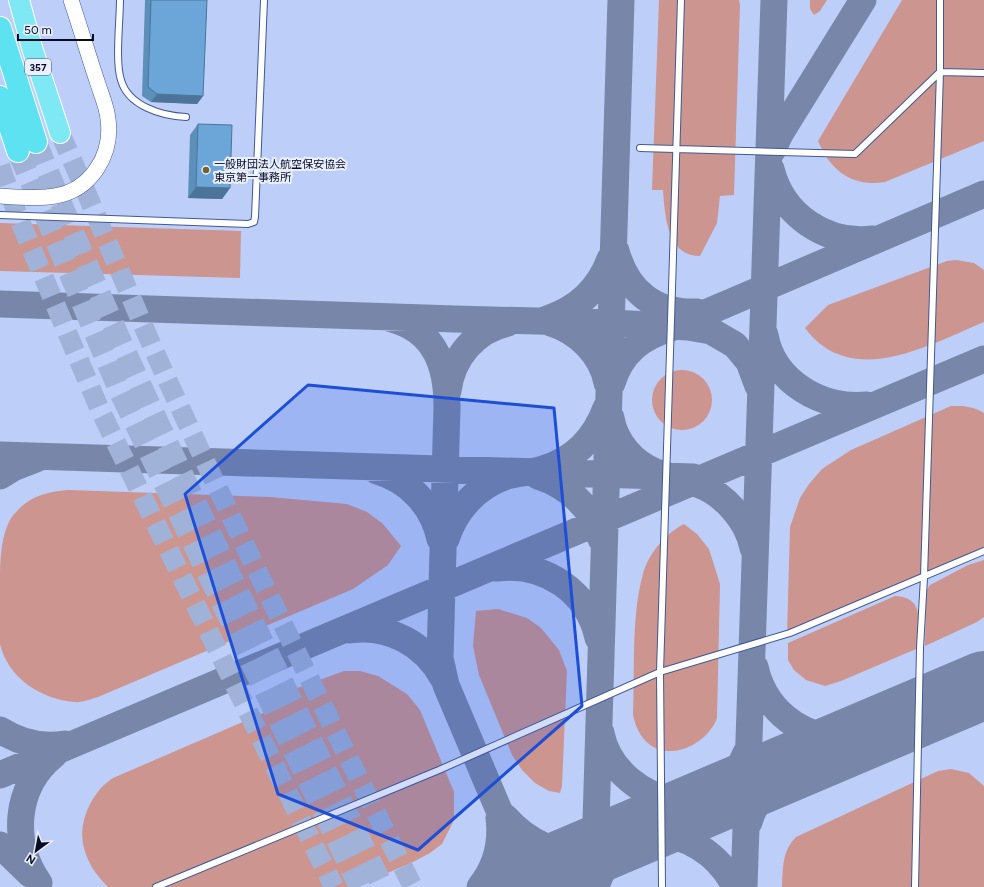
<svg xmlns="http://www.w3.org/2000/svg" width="984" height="887" font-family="Figtree,'Noto Sans JP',sans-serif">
<rect width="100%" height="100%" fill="#bdcff9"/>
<path fill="#cd958f" d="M659,0h80l1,5 -6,190 -14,1 -3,27 -17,33c-33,0 -35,-40 -37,-66h-11z
M810,0h17l-7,11 -6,4 -4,-6z
M902,0h82v141l-99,41c-34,5 -54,-11 -67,-41z
M0,223l241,8 -1,47 -240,-7z
M956,260l18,3 10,7v52c-55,23 -133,68 -179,6l23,-23 119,-44z
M652 400a30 30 0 1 1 60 0a30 30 0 1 1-60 0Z
M951,406c13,0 22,0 33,7v139l-197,83 3,-108 10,-29 9,-14 13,-15 29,-19z
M69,490l201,7 77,7 20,8 16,12 18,22 -13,19 -35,24 -255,108c-7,2 -17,6 -24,5 -33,-3 -66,-24 -74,-58 0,-16 0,-40 0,-57 0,-22 0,-50 11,-69 16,-21 33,-26 58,-28z
M684,524l13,10 12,15 11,35 -3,134c-9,25 -45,44 -68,26 -9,-7 -14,-19 -16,-29 2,-44 -2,-99 10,-141 5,-20 23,-41 41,-50z
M984,560v57l-7,5 -52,24 1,-55 4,-6 38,-20z
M895,596c32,1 23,31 21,53l-75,32 -16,5 -19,-6 -12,-10 -6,-10v-17z
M498,609l29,9 14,10 18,22 8,21 -5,115 -2,7 -11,-2 -14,-8 -13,-13 -10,-15 -33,-80 -6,-29 3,-35z
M344,671h16l18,5 29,18 13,16 34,82v28l-12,24 -12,9 -17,9 -58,25h-247c-11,-11 -20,-23 -24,-39 -7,-25 8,-57 29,-70l169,-73 -4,-10z
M951,769l18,4 15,13v101h-202c1,-19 0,-36 14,-50l142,-66z"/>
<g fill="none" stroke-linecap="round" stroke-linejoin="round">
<path stroke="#7886a9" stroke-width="27" d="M772,151l8,-17 83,-134
M771,169c11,46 55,76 102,70
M616,251c11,40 39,63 81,61
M0,304l455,15 156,4 77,4 23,4 24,14 14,17 9,24
M392,319c44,12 55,48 55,88l-7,251 6,27 82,194 8,8
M547,319c31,-10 52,-30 63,-60
M551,323c27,8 51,32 56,60
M675,326l309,-132
M765,335c8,47 58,75 102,70
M612,383c9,-30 29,-46 59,-55
M448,391c4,-33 27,-61 60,-68
M611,418c4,24 22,45 45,54 14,6 30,7 44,13 25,10 48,36 53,63
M0,455l693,22
M377,471c32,9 56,35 63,68
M0,476l13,-8 23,-9
M538,476c29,9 55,32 63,63
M446,539c10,-30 31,-53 61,-63 12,-4 24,-3 36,-7 31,-9 52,-31 63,-61
M497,568c47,-6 91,23 101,70
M350,630c38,-6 75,14 93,48
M755,667c11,50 58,79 108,70
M979,688l5,-2
M0,730c19,12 42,18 65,14
M601,733c7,37 42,64 78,69 9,2 19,3 28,0 17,-5 32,-33 39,-49
M0,775l984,-416
M505,817c22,25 56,43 90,33
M749,822c7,-23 21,-40 40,-54
M0,845l30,29
M39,883c-28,-40 -25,-96 15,-128
M480,887c16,-20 22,-45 19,-69
M594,887l27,-887
M596,887c4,-15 21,-42 34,-50 5,-3 13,-3 18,-3 37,-2 71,20 87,53
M744,887l30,-887"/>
<path stroke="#7886a9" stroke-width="68" d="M508,887l476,-202"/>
<path stroke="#a1b2d9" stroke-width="20" stroke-dasharray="20 10" stroke-linecap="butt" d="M60,133c36,80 69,162 105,242 79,172 163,343 248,512
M0,166l19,53 81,191 234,477"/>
<path stroke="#a1b2d9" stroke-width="22" stroke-dasharray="22 11" stroke-linecap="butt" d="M36,142c102,255 227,499 347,745
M18,151l102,241 240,495"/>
<defs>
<path id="service" d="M120,0c0,20 -5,62 1,80 7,26 41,36 65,37
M640,148l215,6 85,-82 44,1
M0,215l248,9 6,-2 1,-5 9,-217
M156,887l283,-117 221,-98 130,-39 194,-82
M662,887l-2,-215 21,-672
M915,887l5,-239 4,-71 16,-505v-72"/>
<path id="tertiary" d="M0,196c17,1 38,3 55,0 36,-6 58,-41 53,-77 -1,-12 -7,-25 -11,-38 -9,-27 -17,-54 -26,-81"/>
<path id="trunk" d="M19,0l14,51 27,82"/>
<path id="motorway" d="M0,28l36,114
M0,97l18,54"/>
</defs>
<use href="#service" stroke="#405895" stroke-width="8"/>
<use href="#tertiary" stroke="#405895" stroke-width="16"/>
<use href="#trunk" stroke="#fff" stroke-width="22"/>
<use href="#motorway" stroke="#fff" stroke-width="24"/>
<use href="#service" stroke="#fff" stroke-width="6"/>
<use href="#tertiary" stroke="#fff" stroke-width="15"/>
<use href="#trunk" stroke="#7ee8f4" stroke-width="20"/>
<use href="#motorway" stroke="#5de2f2" stroke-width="22"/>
</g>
<path fill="#5d8fbb" d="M145,0h62l-4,96 -6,8 -46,-2 -9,-6z
M198,124l32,64 -8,11 -34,-1 2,-63z"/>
<path fill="#4c7498" d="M157,94l46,2 -6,8 -46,-2z
M196,187l34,1 -8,11 -34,-1z"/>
<path fill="#6ca6d9" stroke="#4c7498" d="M151,0h56l-4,96 -46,-2 -9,-7z
M198,124l34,1 -2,63 -34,-1z"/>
<path fill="#1d4ed8" fill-opacity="0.2" stroke="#1d4ed8" stroke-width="3" stroke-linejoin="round" d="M308,385l246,23 28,298 -164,144 -140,-56 -93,-300z"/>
<circle fill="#766130" stroke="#eaf0ff" stroke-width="1.5" cx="206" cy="170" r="4"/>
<g text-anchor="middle" stroke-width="4" stroke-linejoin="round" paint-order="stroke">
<rect fill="#eaf0ff" stroke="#4a5066" stroke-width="1" x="25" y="59" width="26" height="16" rx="3"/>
<g font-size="10" font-weight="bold" fill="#050c24">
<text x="38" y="71">357</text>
</g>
<g font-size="11" fill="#050c24" stroke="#eaf0ff" text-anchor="start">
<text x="214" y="168">一般財団法人航空保安協会<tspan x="214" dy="13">東京第一事務所</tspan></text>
</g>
</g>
<g transform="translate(36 851) rotate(212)" stroke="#eaf0ff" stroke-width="3" paint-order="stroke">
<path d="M0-3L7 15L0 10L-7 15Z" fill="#050c24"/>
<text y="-6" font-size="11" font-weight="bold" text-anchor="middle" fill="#050c24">N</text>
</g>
<path d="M18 34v6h75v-6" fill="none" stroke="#050c24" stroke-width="2"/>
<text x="24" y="34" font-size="12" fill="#050c24" stroke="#eaf0ff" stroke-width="3" paint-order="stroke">50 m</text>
</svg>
